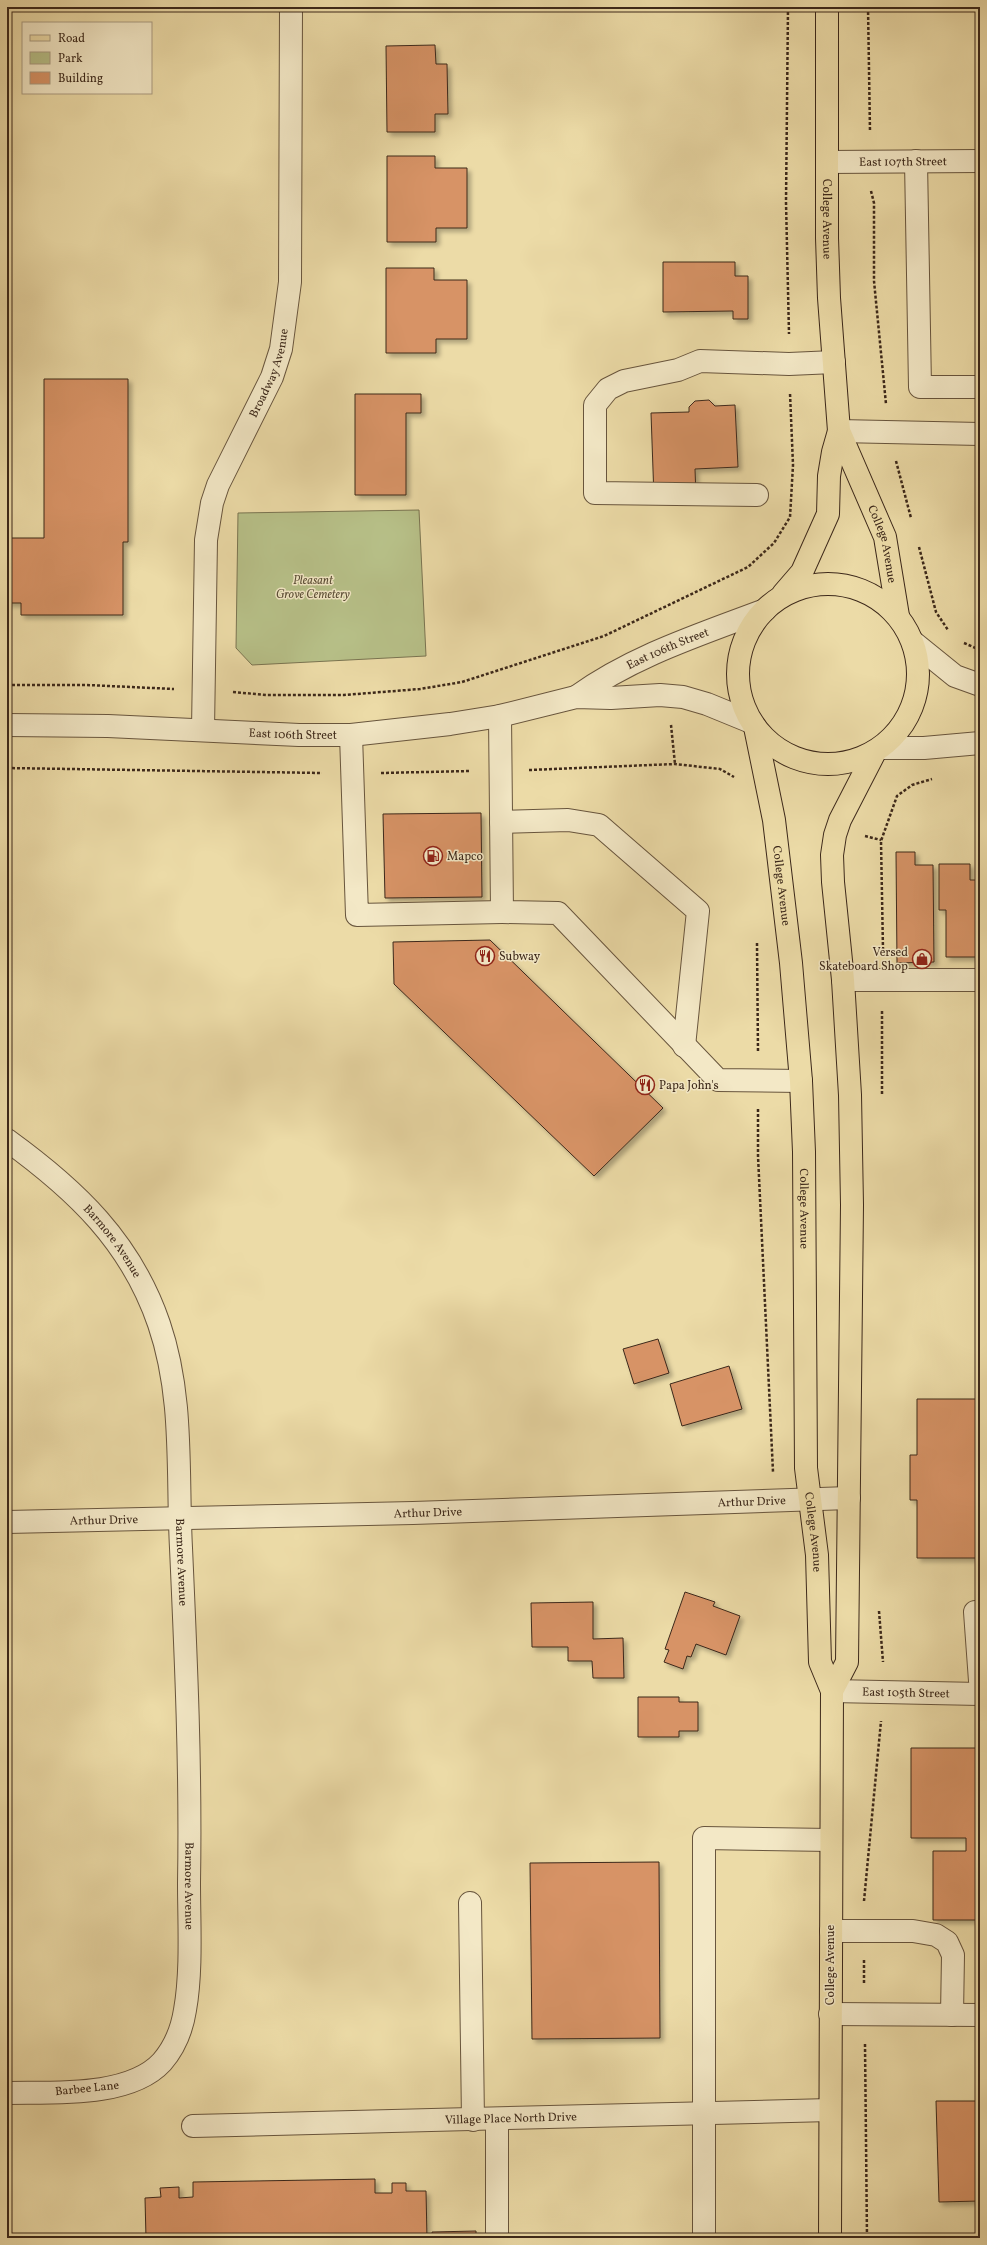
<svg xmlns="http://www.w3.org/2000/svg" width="987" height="2245" font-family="Vollkorn,serif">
<defs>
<filter id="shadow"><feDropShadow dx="3.5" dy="3.5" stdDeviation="2" flood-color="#0004"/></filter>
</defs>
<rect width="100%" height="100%" fill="#ecdba7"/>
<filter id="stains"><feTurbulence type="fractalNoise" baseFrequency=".005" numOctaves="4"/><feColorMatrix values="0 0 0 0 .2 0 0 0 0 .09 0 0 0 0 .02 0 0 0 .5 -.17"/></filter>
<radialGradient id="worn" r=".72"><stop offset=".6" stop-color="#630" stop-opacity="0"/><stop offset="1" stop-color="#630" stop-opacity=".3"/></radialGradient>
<path fill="#b7c088" stroke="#7a7451" d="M419,510l7,146 -174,9 -16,-17 2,-135z"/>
<path fill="#d79366" stroke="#3c281a" filter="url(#shadow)" d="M435,45l1,19h11l1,50h-13v18h-48l-1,-86z
M387,156h48v12h32v60h-31v14h-49z
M663,262h72v14h13v43h-15v-8l-70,1z
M386,268h48v12h33v59h-31v14h-50z
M44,379h84v163h-5v73h-102v-12h-14v-65h37z
M355,394h66v19h-15v82h-51z
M709,400l6,6 20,-1 3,62 -43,2 1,28 -42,1 -3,-85 38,-1v-5l6,-6z
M481,813l1,84 -97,1 -2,-84z
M896,852h19v13h18l1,97 -37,1z
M939,864h31v16h6v77h-30v-47h-7z
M490,940l173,168 -69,68 -200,-192 -1,-42z
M658,1339l11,34 -35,11 -11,-35z
M729,1366l13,43 -60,17 -12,-42z
M917,1399h63v159h-63v-58h-7v-45h7z
M685,1592l30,10 -2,4 27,10 -14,39 -30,-11 -5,13 -4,-1 -4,13 -19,-7 5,-12 -4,-1z
M593,1602v37l30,-1 1,40h-31l-1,-17h-24v-14h-36l-1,-44z
M638,1697h41v5h19v29h-19v6h-41z
M911,1748h69v172h-47v-69h33v-13h-55z
M659,1862l1,176 -128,1 -2,-176z
M936,2101h44v100l-41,1z
M375,2179v14h17v-10h14v8h20l1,47h-281l-1,-40 16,-1 -1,-9 19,-1v11l14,-1v-15z
M476,2231v7h-43l-1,-6z"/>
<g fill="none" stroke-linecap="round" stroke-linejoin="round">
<defs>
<g id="minor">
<path d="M916,161l4,226h60"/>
<path id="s1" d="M827,162l153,-1"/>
<path d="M839,431l141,3"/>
<path d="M757,495l-162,-2v-88l13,-16 16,-8 54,-11 22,-9 89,3 45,-2"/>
<path d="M913,642l42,34 25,9"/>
<path id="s2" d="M576,697c57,-41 123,-62 189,-87"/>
<path d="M500,716l2,196 56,1 160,167 83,1"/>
<path id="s3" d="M7,725l101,1 191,9h52l99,-11 50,-8 76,-19 35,1 49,-3 23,2 24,7 44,18"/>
<path id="s4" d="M203,729l3,-189 6,-37 6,-18 54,-108 9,-28 9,-67 1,-275"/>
<path d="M351,735l6,180 145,-3"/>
<path d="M883,748h41l56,-5"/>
<path d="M501,822l67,-2 31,5 99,86 -14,135"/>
<path d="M843,980h137"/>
<path id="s5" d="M7,1140c69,50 124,102 152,184 25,73 18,148 22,224 5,111 10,223 8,335 0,40 3,88 -4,127 -3,19 -10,37 -23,52 -33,36 -110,30 -155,31"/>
<path id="s6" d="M7,1522l406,-9 436,-15"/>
<path d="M980,1612h-5l5,69"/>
<path id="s7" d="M832,1691l148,3"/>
<path d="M470,1903l3,217"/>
<path d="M831,1931h82l23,4 11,7 6,13 -1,60"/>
<path d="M830,2014l150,1"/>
<path d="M497,2119v119"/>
<path id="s8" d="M193,2126l637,-16"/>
<path d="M704,2238v-400l127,2"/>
</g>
<g id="major">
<path id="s9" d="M827,7v231l2,60 10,133 46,106 13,79"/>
<circle cx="828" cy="674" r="90"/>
<path d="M783,594l19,-22 26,-58 1,-38 4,-24 6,-21"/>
<path id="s10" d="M755,727l19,93 17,143 10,118 3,71 2,316 11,87 3,107 12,29 -2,547"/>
<path d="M832,1691l15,-29 5,-457 -2,-110 -7,-115 -10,-98 -1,-27 3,-20 5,-15 34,-66"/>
</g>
</defs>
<use href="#minor" stroke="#68553d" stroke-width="24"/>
<use href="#major" stroke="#3c281a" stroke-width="24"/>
<path stroke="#3c281a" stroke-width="2.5" stroke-dasharray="3 2" stroke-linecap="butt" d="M788,7l-2,195 3,132
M868,7l2,125
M871,191l3,12v78l12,123
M896,461l15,57
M919,547l17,65 12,18
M964,643l16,7
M7,685h80l87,4
M233,692l33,3h78l76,-6 42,-7 142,-46 144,-69 26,-24 16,-26 3,-52 -3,-72
M671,725l4,39
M7,768l315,5
M529,770l146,-6 45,5 14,8
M381,773l89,-2
M865,836l16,4
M757,943l1,109
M883,950l-2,-109 16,-45 15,-11 20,-6
M882,1094v-85
M758,1109v47l15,316
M879,1611l4,51
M864,1901l17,-180
M864,1960v25
M865,2044l2,194"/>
<use href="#minor" stroke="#f3e8c6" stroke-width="22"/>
<use href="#major" stroke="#ecdba7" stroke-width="22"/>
</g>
<defs>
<symbol id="fuel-ring" viewBox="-11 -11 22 22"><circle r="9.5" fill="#f3e8c6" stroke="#8f2418" stroke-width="1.5"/><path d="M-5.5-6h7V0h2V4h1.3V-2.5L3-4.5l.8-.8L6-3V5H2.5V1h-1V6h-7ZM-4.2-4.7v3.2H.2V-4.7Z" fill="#8f2418"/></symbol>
<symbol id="restaurant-ring" viewBox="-11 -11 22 22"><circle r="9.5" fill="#f3e8c6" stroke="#8f2418" stroke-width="1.5"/><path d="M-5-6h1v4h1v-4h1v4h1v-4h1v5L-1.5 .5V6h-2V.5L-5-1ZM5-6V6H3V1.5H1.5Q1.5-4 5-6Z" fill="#8f2418"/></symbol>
<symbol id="shop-ring" viewBox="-11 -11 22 22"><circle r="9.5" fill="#f3e8c6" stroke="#8f2418" stroke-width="1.5"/><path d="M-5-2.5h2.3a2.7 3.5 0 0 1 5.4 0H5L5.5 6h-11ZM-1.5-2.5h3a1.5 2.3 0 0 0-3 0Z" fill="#8f2418"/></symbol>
</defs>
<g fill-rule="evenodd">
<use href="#fuel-ring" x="422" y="845" width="22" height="22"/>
<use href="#restaurant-ring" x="474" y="945" width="22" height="22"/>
<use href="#shop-ring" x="911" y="948" width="22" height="22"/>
<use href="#restaurant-ring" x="634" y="1074" width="22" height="22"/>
</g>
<g text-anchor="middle" stroke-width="3" stroke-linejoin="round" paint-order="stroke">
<g font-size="12" fill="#3c281a" stroke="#f3e8c6">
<text dy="4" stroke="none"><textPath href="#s1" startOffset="76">East 107th Street</textPath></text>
<text dy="4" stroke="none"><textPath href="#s9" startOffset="212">College Avenue</textPath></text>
<text dy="4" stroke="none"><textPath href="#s4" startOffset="369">Broadway Avenue</textPath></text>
<text dy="4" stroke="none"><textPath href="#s9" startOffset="546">College Avenue</textPath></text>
<text dy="4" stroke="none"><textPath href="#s2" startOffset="104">East 106th Street</textPath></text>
<text dy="4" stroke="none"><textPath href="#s3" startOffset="286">East 106th Street</textPath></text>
<text dy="4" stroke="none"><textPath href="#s10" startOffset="161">College Avenue</textPath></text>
<text dy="4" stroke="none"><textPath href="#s10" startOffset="485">College Avenue</textPath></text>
<text dy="4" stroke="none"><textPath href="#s5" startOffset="147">Barmore Avenue</textPath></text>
<text dy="4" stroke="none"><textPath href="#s6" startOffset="745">Arthur Drive</textPath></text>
<text dy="4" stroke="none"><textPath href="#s6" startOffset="421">Arthur Drive</textPath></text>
<text dy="4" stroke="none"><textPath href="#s6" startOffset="97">Arthur Drive</textPath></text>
<text dy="4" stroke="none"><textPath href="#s10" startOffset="809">College Avenue</textPath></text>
<text dy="4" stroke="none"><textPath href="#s5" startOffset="483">Barmore Avenue</textPath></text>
<text dy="4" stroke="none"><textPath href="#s7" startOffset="74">East 105th Street</textPath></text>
<text dy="4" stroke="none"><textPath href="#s5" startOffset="807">Barmore Avenue</textPath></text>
<text transform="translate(830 1965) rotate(-90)" y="4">College Avenue</text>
<text transform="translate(87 2088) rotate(-6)" y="4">Barbee Lane</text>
<text dy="4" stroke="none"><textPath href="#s8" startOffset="318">Village Place North Drive</textPath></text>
</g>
<g font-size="12" font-style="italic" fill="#5b4e36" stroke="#f3e8c6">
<text x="313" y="584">Pleasant<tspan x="313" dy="14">Grove Cemetery</tspan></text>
</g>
<g font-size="12" fill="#3c281a" stroke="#f3e8c6" text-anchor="start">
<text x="447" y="860">Mapco</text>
<text x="908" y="956" text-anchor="end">Versed<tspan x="908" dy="14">Skateboard Shop</tspan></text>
<text x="499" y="960">Subway</text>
<text x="659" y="1089">Papa John's</text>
</g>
</g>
<rect width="987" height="2245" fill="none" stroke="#ecdba7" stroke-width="24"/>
<rect x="8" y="8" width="971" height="2229" fill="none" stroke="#3c281a" stroke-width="2"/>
<rect x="12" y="12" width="963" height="2221" fill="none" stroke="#3c281a"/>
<rect x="22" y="22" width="130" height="72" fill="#f3e8c6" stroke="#aa9b81"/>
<rect x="30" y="35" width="20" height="6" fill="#ecdba7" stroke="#aa9b81"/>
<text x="58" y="42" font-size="12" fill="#3c281a">Road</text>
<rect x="30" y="52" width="20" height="12" fill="#b7c088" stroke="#aa9b81"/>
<text x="58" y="62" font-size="12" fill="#3c281a">Park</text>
<rect x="30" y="72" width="20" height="12" fill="#d79366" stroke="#aa9b81"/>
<text x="58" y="82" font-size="12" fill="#3c281a">Building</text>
<rect width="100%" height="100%" filter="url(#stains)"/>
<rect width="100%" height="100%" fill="url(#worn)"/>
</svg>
